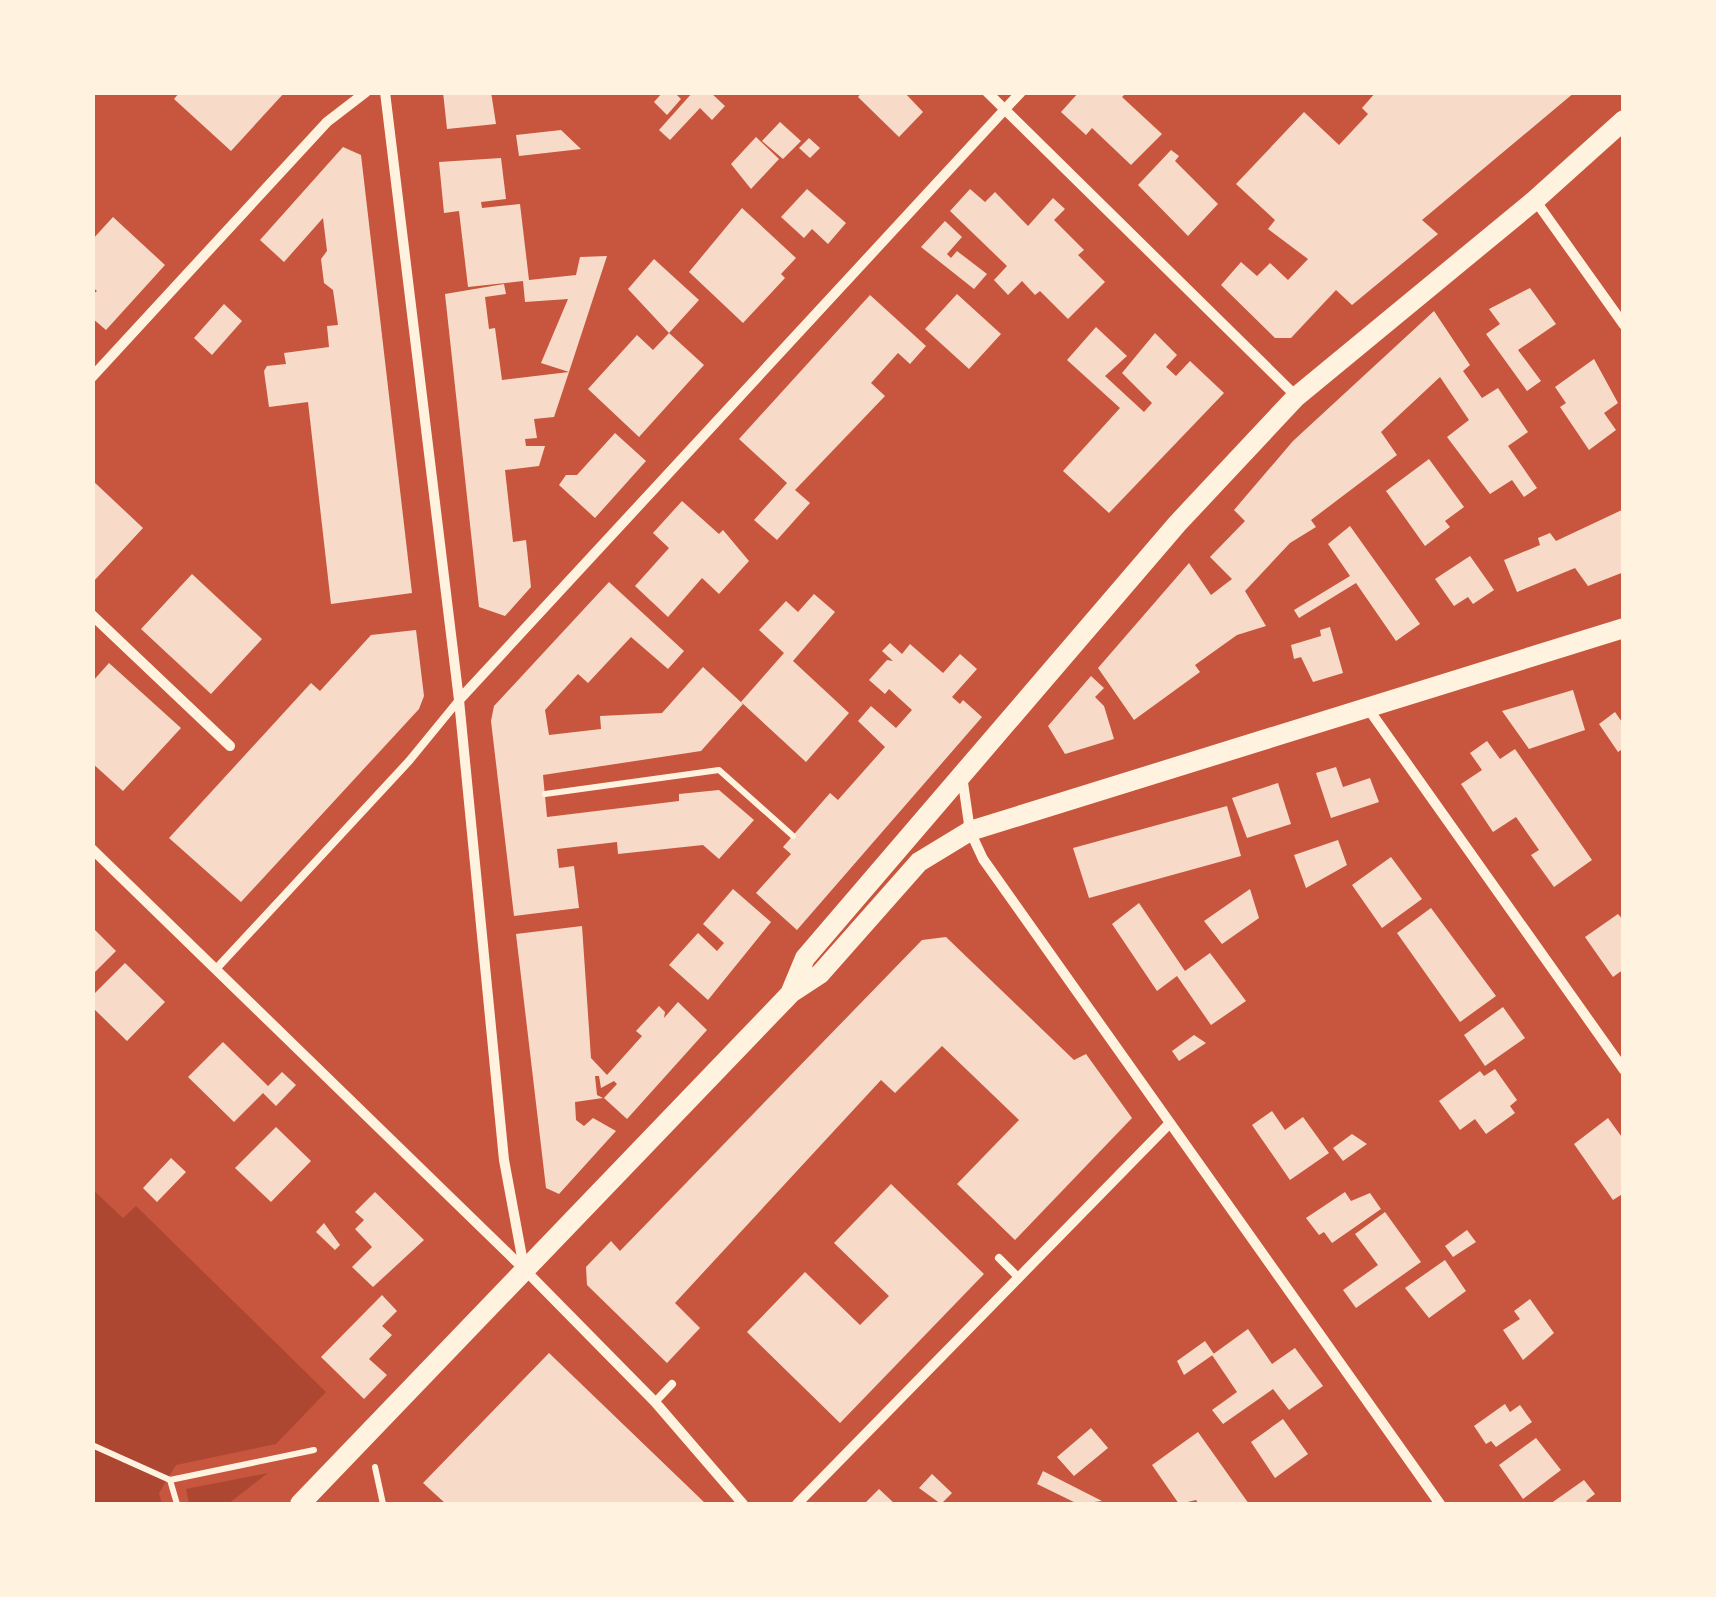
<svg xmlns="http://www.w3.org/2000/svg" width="1716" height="1597" font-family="'Work Sans',sans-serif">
<rect width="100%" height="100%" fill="#c8553d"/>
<path fill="#ae4732" d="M92,1189l31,29 13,-12 190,186 -50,52 -100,21 -17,28 3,11h-69z
M268,1473l-40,31h-39l-3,-15z"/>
<path fill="#f7dbc8" d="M180,92h105l-54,59 -57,-52z
M443,92h48l5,32 -49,5z
M663,92h11l7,7 -14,16 -13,-13z
M693,92h17l15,14 -13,14 -12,-12 -30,32 -11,-10z
M862,92h42l19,20 -24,25 -41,-40z
M1079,92h48l-5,5 40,37 -31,31 -39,-37 -6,7 -25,-23z
M1376,92h199l-153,128 16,14 -86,71 -16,-15 -45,48h-16l-54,-53 20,-23 16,14 13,-13 18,17 20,-21 -40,-30 7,-9 -39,-36 68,-72 35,33 29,-31 -6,-6z
M780,122l21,19 -18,18 -21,-18z
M561,130l20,19 -62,7 -3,-21z
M756,137l23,22 -28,30 -20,-25z
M809,138l11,10 -10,10 -11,-10z
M343,147l18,8 51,438 -81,11 -23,-202 -39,5 -5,-36 3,-5 19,-2 -2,-11 45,-6 -2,-21 11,-1 -5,-35 -9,-7 -3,-24 6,-8 -4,-33 -39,44 -24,-22z
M1171,150l8,6 -4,5 43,43 -30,32 -50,-51z
M501,158l5,41 -25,3 1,6 38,-4 9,76 47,-5 4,-18 27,-1 -38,116 -28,-9 27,-64 -43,3 -2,-21 -55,6 -9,-76 -15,2 -5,-51z
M807,189l39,34 -18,21 -16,-15 -8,9 -23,-21z
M970,189l15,13 10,-10 33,34 25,-28 12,11 -11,11 30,30 -6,5 27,27 -37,37 -28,-28 -5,4 -13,-14 -14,14 -14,-15 13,-14 -57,-55z
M742,208l54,50 -15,16 4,4 -42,45 -54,-51z
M113,217l52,48 -59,65 -14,-12v-23l5,-4 -5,-4v-47z
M945,221l17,16 -15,17 4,4 6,-7 30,23 -13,15 -53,-42z
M654,259l45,41 -30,33 -41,-44z
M504,284l2,10 -21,3 4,32 6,-1 7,52 67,-8 -15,45 -20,2 3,19 -12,1 1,7h19l-6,20 -34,4 8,72 13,-2 5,47 -26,29 -26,-9 -34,-313z
M1530,288l26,36 -38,26 23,31 -14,10 -41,-57 14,-10 -11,-15z
M957,294l44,40 -32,35 -44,-40z
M870,295l56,51 -16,18 -12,-11 -27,30 14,13 -90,94 15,13 -33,37 -23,-20 33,-37 -48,-44z
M224,304l18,17 -30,34 -18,-17z
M1434,311l36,54 -7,6 19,27 16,-10 30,44 -20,14 29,42 -13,9 -12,-17 -22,14 -43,-57 22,-17 -29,-43 -59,55 16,23 -86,65 5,7 -26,16 -45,48 21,35 -29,9 -42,30 5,7 -66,48 -36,-52 91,-105 22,32 21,-16 -22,-22 35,-36 -11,-11 59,-69z
M1096,327l31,29 -22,20 39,36 8,-9 -30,-30 33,-40 22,22 -11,12 10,9 14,-15 34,32 -115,120 -46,-42 57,-63 -53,-48z
M669,333l35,32 -65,72 -51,-48 49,-54 16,15z
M1594,359l24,44 -14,10 12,17 -27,20 -29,-43 6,-4 -11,-16z
M615,433l31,28 -51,57 -36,-33 7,-10h11z
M1429,459l35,48 -19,14 5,6 -25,19 -39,-55z
M92,480l51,48 -51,55z
M682,501l37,33 4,-4 26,31 -30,33 -17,-16 -34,39 -33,-31 34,-38 -16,-15z
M1624,509v63l-36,14 -13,-18 -58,24 -13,-32 36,-15 -2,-7 12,-5 6,8z
M1350,526l70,98 -24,17 -40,-58 -57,35 -5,-8 56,-34 -22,-32z
M1470,556l24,34 -21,14 -5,-7 -14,9 -19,-27z
M192,574l70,65 -51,55 -70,-65z
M609,582l75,69 -16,18 -37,-32 -43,46 -10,-9 -33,36 4,25 52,-6 -1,-13 62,-3 41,-46 40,37 -42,47 -158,24 4,42 132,-16v-7l40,-4 35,30 -35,39 -16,-14 -85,9 -1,-12 -60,7 2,19 15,-2 5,42 -65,8 -23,-195 3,-15z
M814,594l21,18 -42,49 56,52 -43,49 -65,-60 43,-49 -25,-23 27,-29 12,11z
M1330,627l13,46 -30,9 -12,-25 -7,2 -3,-14 30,-9 -1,-6z
M416,630l8,66 -5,13 -178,193 -72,-64 142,-155 9,8 51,-56z
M890,643l12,11 8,-10 33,29 17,-19 17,15 -25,28 8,7 3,-4 19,17 -185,213 -41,-37 35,-39 -8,-7 47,-54 8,7 47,-53 -27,-26 13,-15 25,22 16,-18 -23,-21 -4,5 -16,-14 18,-20 6,1 -11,-10z
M109,663l72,65 -58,63 -31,-28v-81z
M1091,676l13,12 -9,9 9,9 10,33 -49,15 -17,-28z
M1573,690l12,40 -56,19 -27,-38z
M1615,712l9,13v23l-6,4 -19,-28z
M1487,741l13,18 15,-10 77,111 -38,27 -23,-32 8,-5 -23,-33 -23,15 -32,-48 21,-14 -12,-17z
M1336,767l7,20 27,-9 9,24 -48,16 -15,-45z
M1278,783l13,41 -44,14 -15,-40z
M1227,806l14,50 -152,42 -16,-50z
M1338,840l9,25 -41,23 -12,-33z
M1391,857l31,42 -40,29 -30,-43z
M733,889l38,33 -63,78 -39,-35 29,-32 19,18 7,-8 -21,-19z
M1250,889l9,29 -37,26 -18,-23z
M1139,903l46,68 25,-18 36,48 -35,24 -34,-49 -20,15 -45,-67z
M1431,908l65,88 -36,26 -63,-89z
M1618,914l6,7v48l-11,8 -28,-40z
M582,926l9,132 16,17 35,-39 -6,-5 23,-25 6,6 -1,6 14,-16 29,28 -80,89 -23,-21 13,-14 -3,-3 -13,7 -2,-12h-4l2,19 6,3 -28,4 1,18 8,6 9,-8 23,13 -57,63 -13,-6 -30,-254z
M92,927l24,24 -24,24z
M946,937l128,123 12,-6 46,64 -117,122 -58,-56 62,-64 -77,-74 -47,47 -14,-13 -206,223 25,25 -33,35 -80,-78 -1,-18 25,-26 9,10 302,-311z
M125,963l40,39 -38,39 -35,-34v-11z
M1503,1007l22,31 -40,28 -21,-31z
M1194,1035l12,8 -27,18 -7,-10z
M223,1042l45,44 14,-14 14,13 -20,21 -13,-13 -29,29 -46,-45z
M1495,1069l22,31 -7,6 5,7 -29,21 -11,-15 -15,11 -21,-29 41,-30 4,5z
M1272,1111l13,19 18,-13 26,36 -39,27 -38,-55z
M1608,1118l16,22v53l-11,7 -39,-56z
M276,1127l35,34 -40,41 -36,-34z
M1352,1134l15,10 -24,17 -10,-13z
M171,1158l15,14 -29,30 -14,-14z
M891,1184l93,90 -144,149 -93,-91 58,-60 55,53 29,-29 -55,-53z
M375,1192l49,48 -51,47 -21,-20 20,-20 -17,-18 9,-9 -9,-8z
M1345,1192l6,9 19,-8 11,16 -49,34 -8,-11 -5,3 -13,-17z
M1385,1212l36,50 -65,46 -13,-18 35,-25 -23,-31z
M324,1223l16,22 -5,5 -19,-18z
M1467,1230l9,12 -23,15 -8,-11z
M1445,1260l21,31 -37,27 -24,-30z
M382,1295l15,16 -15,15 10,9 -23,24 18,16 -23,24 -43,-42z
M1530,1299l24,34 -31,27 -20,-30 17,-11 -6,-8z
M1248,1329l24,35 23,-16 28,38 -34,24 -16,-21 -50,35 -11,-14 25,-18 -25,-37z
M1205,1341l9,13 -30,21 -7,-14z
M549,1353l157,151h-260l-23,-21z
M1505,1404l5,8 10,-7 12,17 -36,25 -5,-6 -5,3 -12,-18z
M1283,1419l25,35 -33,24 -24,-36z
M1091,1428l17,20 -34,28 -17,-19z
M1198,1432l51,72h-50l-3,-4 -17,4 -27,-39z
M1536,1438l25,32 -38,29 -24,-34z
M1043,1471l59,30 -24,3 -41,-20z
M932,1474l20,19 -11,11 -22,-16z
M1584,1480l11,14 -9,7 3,3h-39z
M879,1489l16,15h-31z"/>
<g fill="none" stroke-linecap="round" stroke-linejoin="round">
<path stroke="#fff3e0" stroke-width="6" d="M545,794l174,-24 74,66
M92,1445l78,35 144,-30
M375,1467l8,37
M170,1480l7,24"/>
<path stroke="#fff3e0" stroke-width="8" d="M216,969l193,-208 50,-61
M999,1258l20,20
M655,1402l17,-18"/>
<path stroke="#fff3e0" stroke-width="10" d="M385,92l74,608 45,460 20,108
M987,92l309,304
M1535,200l89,125
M92,377l235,-255 39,-30
M92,615l138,131
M459,700l562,-608
M1367,707l257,363
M962,776l8,55 13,28 457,645
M92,849l432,420 131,133 88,102
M797,1504l371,-379"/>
<path stroke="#fff3e0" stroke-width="20" d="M791,993l29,-19 99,-112 51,-31 654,-203
M300,1504l490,-510 15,-36 372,-434 119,-127 239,-197 89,-80"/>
</g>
<rect width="1716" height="1597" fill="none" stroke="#fff3e0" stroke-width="190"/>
</svg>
